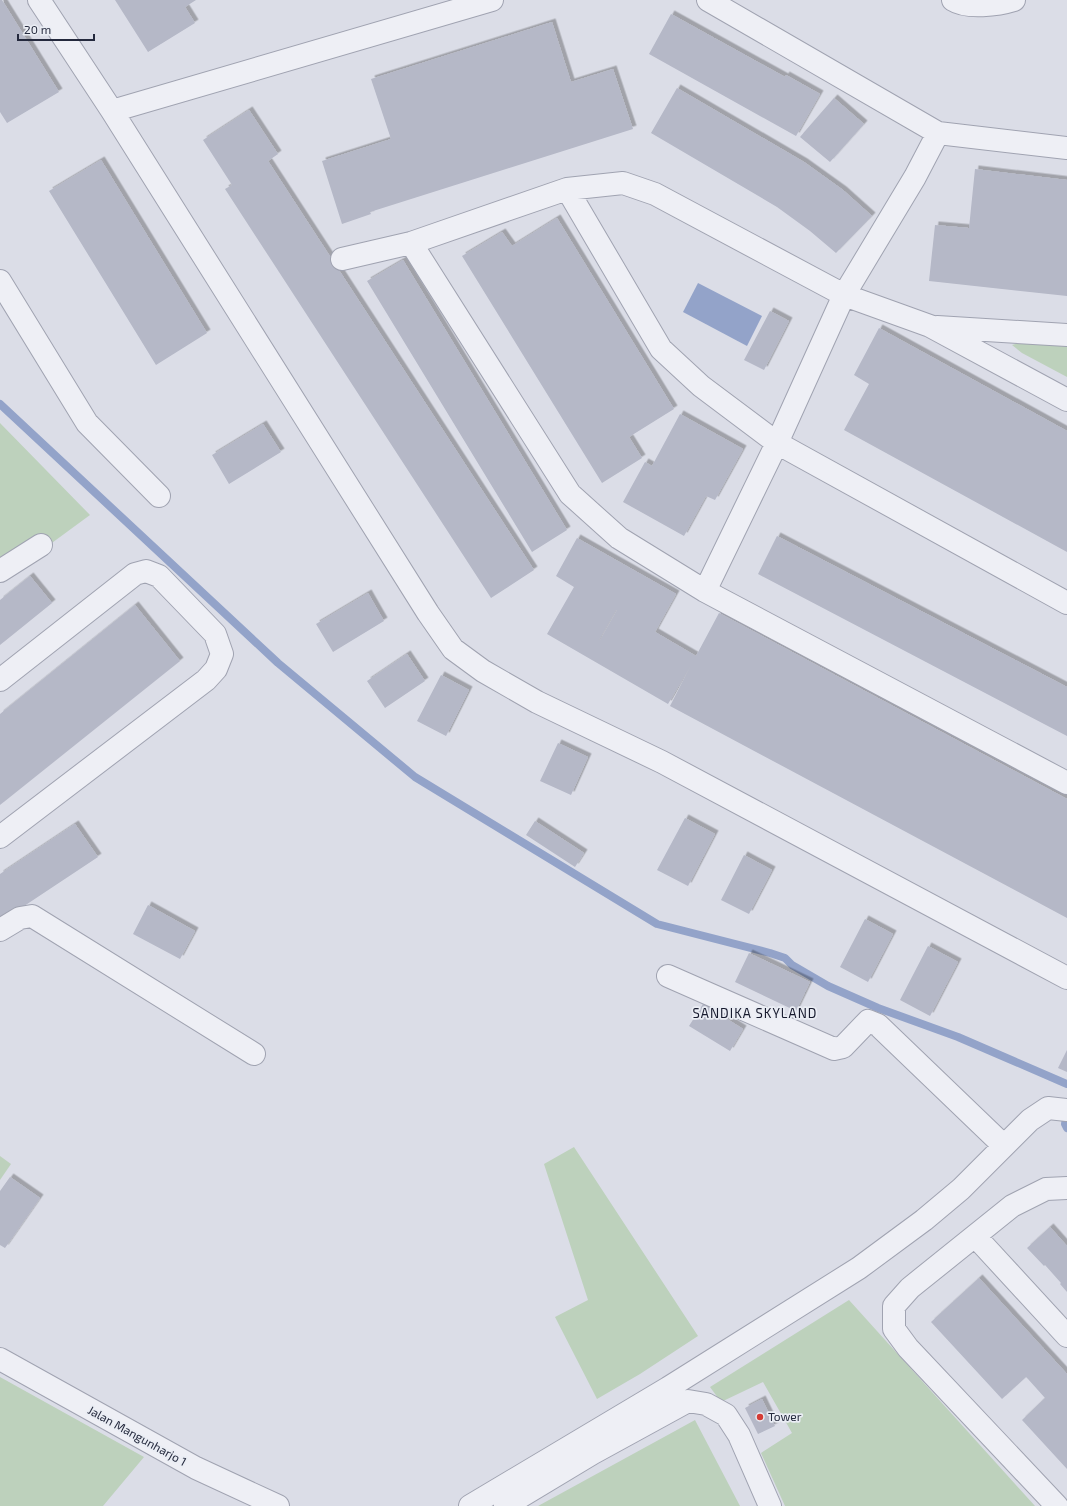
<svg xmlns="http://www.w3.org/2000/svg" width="1067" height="1506" font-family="'Exo 2',sans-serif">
<defs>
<filter id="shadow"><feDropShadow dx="3.5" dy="-3.5" stdDeviation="0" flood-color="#0004"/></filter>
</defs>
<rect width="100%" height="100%" fill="#dbdde7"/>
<path fill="#bdd1bc" d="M1025,341l42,5v31l-45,-24 -10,-8z
M0,423l90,92 -90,66z
M574,1147l124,189 -58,38 -43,25 -42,-82 33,-17 -44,-136z
M0,1156l11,8 -11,16z
M849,1300l186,206h-250l-24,-53 31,-20 -29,-51 -42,20 -11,-15z
M0,1377l144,80 -41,49h-103z
M695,1420l45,86h-202l137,-75z"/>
<path fill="#93a3c9" d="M698,283l64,33 -15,30 -64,-34z"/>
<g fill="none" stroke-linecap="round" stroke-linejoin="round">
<path stroke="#93a3c9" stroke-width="8" d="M0,404l278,259 137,114 242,147 113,29 15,5 7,7 36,21 50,22 80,29 109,47
M1067,1111l-2,13 2,4"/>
</g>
<path fill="#b5b8c7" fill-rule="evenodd" filter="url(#shadow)" d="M0,0h2l57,92 -52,31 -7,-11z
M115,0h81l-11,7 10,16 -47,29z
M671,14l114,63 1,-2 34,19 -24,42 -147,-82z
M552,22l19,60 42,-13 20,60 -263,83 1,2 -29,10 -20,-63 69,-22 -20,-60z
M677,88l127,74 39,28 29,26 -36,37 -26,-22 -33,-24 -126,-74z
M834,98l30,26 -34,38 -30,-25z
M249,110l29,44 -10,7 266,409 -43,28 -266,-409 7,-4 -29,-45z
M101,160l106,173 -51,32 -107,-174z
M975,169l92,11v116l-138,-15 6,-56 34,3z
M557,218l117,191 -45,28 13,21 -40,25 -140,-227 40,-24 10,14z
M403,260l164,270 -35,22 -165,-271z
M770,311l19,10 -25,49 -20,-10z
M879,328l188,103v121l-223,-122 25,-46 -15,-9z
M680,414l63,35 -28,51 -9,-4 -22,40 -61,-34 22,-40 7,4z
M263,424l18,28 -52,32 -17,-29z
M777,536l290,151v49l-309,-162z
M577,538l99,56 -21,38 41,24 23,-43 348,186v119l-397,-212 21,-41 -23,39 -121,-70 27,-47 -18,-11zM616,610h1l-17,30h-1z
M30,576l22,27 -52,42v-45z
M368,593l16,28 -51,31 -17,-28z
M135,605l45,56 -180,144v-91z
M407,654l18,27 -40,27 -18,-27z
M441,675l28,15 -23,46 -29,-15z
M558,743l30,14 -17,38 -31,-14z
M685,818l30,16 -27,52 -31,-16z
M535,821l49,32 -9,14 -49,-32z
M75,824l23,33 -98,65v-48z
M744,855l28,15 -23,44 -28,-14z
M148,905l47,26 -15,28 -47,-25z
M865,919l28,15 -25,48 -28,-15z
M928,946l30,16 -28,54 -30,-16z
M749,953l61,29 -14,29 -61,-29z
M703,1004l40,25 -13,22 -41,-25z
M1067,1050v22l-9,-4z
M10,1177l30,21 -35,50 -5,-3v-54z
M1050,1227l17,19v46l-7,-8 1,-1 -16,-18 -1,1 -17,-18z
M979,1278l88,96v95l-45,-49 23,-22 -17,-19 -2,-2 -24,22 -71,-77z
M762,1399l13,27 -17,8 -13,-26z"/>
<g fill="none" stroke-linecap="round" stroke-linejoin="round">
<defs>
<path id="street" d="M39,0l73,111 316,502 25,36 30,22 54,31 125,60 405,216
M708,0l230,133 129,15
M953,0c14,9 45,5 61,0
M112,111l380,-111
M567,189l94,160 40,37 76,57 290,160
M411,243l159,251 49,44 86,53 362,192
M342,259l69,-16 156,-54 56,-6 32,11 189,101 86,31 137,74
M0,281l87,142 72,73
M937,327l130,8
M0,571l41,-26
M705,591l72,-148 67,-148 71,-118 23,-44
M0,680l135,-106 11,-3 13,5 56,58 7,20 -6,15 -10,11 -206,157
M0,930l20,-12 12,-2 222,138
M668,976l166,73 9,-2 25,-26 10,4 126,121
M975,1236l92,100
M0,1359l196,109 82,38
M470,1506l198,-118 191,-120 65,-48 37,-31 69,-69 18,-12 19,2
M505,1506l88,-53 95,-52 18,3 20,11 13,20 31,71
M1057,1506l-149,-158 -14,-19v-23l16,-18 102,-82 34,-17 21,-1"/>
</defs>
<use href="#street" stroke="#a0a3b1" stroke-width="24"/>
<use href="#street" stroke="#eeeff5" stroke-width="22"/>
</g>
<circle fill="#d53c36" stroke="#eaedf4" stroke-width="1.5" cx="760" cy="1417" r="4"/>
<g text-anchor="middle" stroke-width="3.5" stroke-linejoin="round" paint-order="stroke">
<g font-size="12" fill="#24293d" stroke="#eaedf4" text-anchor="start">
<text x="768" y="1421">Tower</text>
</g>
<g font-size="12" fill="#24293d" stroke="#eaedf4">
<text transform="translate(137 1436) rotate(29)" y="4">Jalan Mangunharjo 1</text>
</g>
<g font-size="13" letter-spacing="1" fill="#171a2e" stroke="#eaedf4">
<text x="755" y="1018">SANDIKA SKYLAND</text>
</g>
</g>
<path d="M18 34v6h76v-6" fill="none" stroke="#24293d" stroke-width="2"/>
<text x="24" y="34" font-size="12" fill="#24293d" stroke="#eaedf4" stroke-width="3" paint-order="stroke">20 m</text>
</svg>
